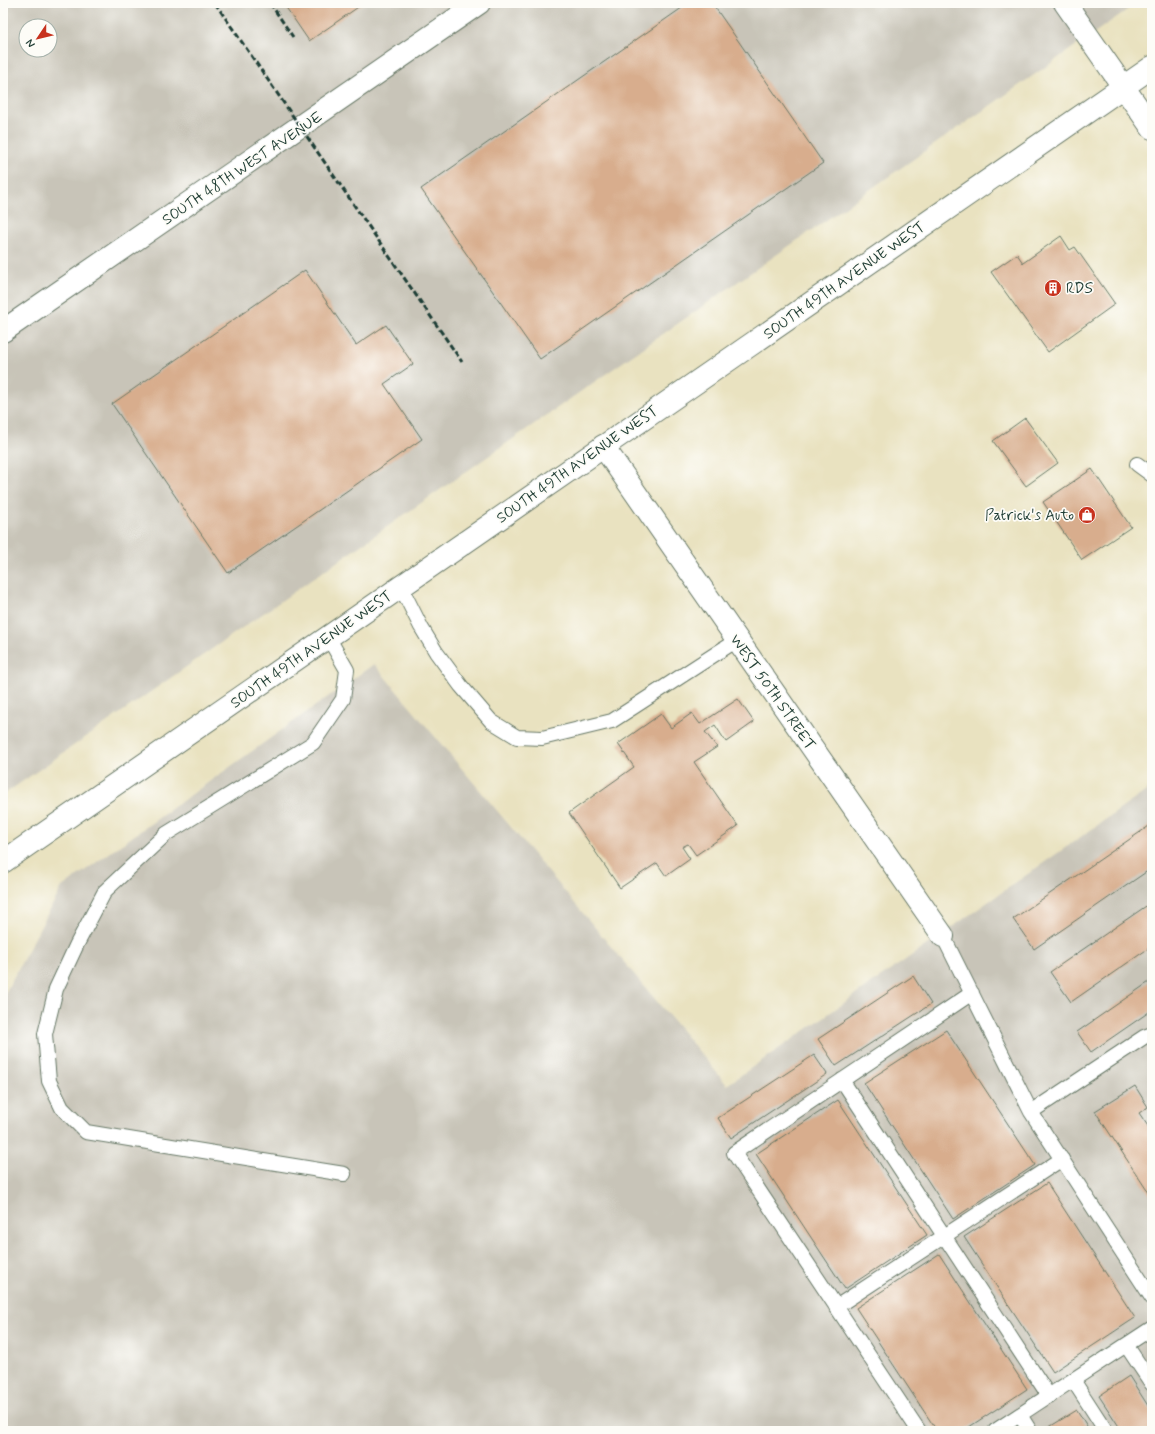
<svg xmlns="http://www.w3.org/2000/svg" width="1155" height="1434" font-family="Mynerve,sans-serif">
<rect width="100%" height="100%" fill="#fdfcf7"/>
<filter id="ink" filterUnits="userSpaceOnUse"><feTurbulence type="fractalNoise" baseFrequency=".025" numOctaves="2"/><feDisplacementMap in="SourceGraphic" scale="8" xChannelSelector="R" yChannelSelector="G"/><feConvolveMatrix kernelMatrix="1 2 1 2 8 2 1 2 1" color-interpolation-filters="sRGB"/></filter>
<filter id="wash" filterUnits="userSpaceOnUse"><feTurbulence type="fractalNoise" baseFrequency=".012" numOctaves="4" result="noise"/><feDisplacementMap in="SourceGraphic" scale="16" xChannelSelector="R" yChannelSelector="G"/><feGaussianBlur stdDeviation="0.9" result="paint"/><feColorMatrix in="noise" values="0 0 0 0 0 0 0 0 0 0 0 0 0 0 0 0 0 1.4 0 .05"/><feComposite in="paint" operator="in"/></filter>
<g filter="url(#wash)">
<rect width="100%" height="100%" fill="#e9e2c0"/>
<path fill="#c8c4b8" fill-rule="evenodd" d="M3,3h1134l-1134,792zM26,26h24v24h-24z
M374,664l353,421 425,-298v644h-1149v-434l59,-110z"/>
<g id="blocks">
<path fill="#d8ad8d" d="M283,3h81l-55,38z
M689,3h23l111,160 -283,196 -119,-170z
M1061,236l9,14 5,-3 40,57 -67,48 -57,-80 26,-18 6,9z
M305,270l51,75 30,-20 27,39 -29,20 38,55 -194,134 -116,-169z
M1025,418l33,45 -32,23 -33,-45z
M1092,469l39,58 -49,33 -39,-58z
M738,699l16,23 -28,20 -11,-17 -10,7 12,15 -23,15 44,64 -42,29 -8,-11 -6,3 8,12 -24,17 -9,-13 -37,25 -51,-75 65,-46 -16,-23 43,-30 10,14 21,-15 8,11z
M1152,824v44l-118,81 -21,-30z
M1152,902v44l-81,56 -21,-30z
M913,976l18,28 -95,62 -18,-27z
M1152,980v30l-61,42 -14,-20z
M946,1030l89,135 -82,54 -89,-136z
M814,1055l13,19 -96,64 -13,-20z
M1135,1086l13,21 -9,6 13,19v66l-57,-87z
M838,1100l89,135 -82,54 -89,-135z
M1047,1183l88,135 -82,54 -89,-135z
M939,1254l88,135 -64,42h-26l-81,-123z
M1129,1376l23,36v19h-30l-23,-35z
M1077,1410l13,21h-43l-1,-2z"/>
</g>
</g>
<g filter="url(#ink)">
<use href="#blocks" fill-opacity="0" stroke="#667765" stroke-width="1"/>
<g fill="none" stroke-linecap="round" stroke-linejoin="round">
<defs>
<path id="service" d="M1137,464l15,11
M401,587l20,40 15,25 25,34 30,35 26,16 25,1 70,-17 125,-81
M328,637l19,33 -4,29 -30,44 -147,91 -61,57 -28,53 -21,45 -11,45 4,47 13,27 24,24 258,42
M943,936l88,176 121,186
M842,1080l207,316
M1031,1112l113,-75 8,-3
M836,1307l226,-148
M1126,1345l26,39
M1073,1380l33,51
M1020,1415l10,16
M919,1431l-185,-278 238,-160
M995,1431l157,-103"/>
<path id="minor" d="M3,331l476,-328
M603,446l340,490"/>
<path id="tertiary" d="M1065,3l87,125
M3,862l1149,-795"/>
</defs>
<use href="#service" stroke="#667765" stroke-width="16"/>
<use href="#minor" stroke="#667765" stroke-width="24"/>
<use href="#tertiary" stroke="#667765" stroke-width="24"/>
<use href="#service" stroke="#fff" stroke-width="14"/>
<use href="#minor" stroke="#fff" stroke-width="22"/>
<use href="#tertiary" stroke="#fff" stroke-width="22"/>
<path stroke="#1f3d34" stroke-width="3" stroke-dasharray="6 3" stroke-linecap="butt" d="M215,3l247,359
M270,3l23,34"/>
</g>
</g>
<defs>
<symbol id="building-disc" viewBox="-11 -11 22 22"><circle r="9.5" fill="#c8321e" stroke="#fdfcf7"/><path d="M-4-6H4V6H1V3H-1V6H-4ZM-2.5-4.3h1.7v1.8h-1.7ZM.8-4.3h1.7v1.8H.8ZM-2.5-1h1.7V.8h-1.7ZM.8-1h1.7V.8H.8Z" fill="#fff"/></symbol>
<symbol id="shop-disc" viewBox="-11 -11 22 22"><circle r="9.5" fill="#c8321e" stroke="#fdfcf7"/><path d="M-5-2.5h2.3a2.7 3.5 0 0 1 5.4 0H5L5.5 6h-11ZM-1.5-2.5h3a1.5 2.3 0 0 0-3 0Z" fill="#fff"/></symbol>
</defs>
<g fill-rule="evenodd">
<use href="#building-disc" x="1043" y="278" width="20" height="20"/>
<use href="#shop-disc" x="1077" y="505" width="20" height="20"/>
</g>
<g text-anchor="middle" stroke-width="3.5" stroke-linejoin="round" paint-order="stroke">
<g font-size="15" fill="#1f3d34" stroke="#fdfcf7">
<text transform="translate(242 168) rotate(-34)" y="5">SOUTH 48TH WEST AVENUE</text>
<text transform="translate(844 280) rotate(-35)" y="5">SOUTH 49TH AVENUE WEST</text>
<text transform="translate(577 464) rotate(-35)" y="5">SOUTH 49TH AVENUE WEST</text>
<text transform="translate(311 649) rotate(-35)" y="5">SOUTH 49TH AVENUE WEST</text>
<text transform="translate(773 692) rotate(55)" y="5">WEST 50TH STREET</text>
</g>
<g font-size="15" fill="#1f3d34" stroke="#fdfcf7" text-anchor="start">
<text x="1066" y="293">RDS</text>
<text x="1074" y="520" text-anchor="end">Patrick's Auto</text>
</g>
</g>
<rect width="1155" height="1434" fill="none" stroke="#fdfcf7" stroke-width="16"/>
<g transform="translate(38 38) rotate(235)"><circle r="19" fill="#fdfcf7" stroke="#a4b0a9"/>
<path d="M0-3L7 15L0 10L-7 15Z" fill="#c8321e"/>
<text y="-6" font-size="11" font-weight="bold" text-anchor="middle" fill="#1f3d34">N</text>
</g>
</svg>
